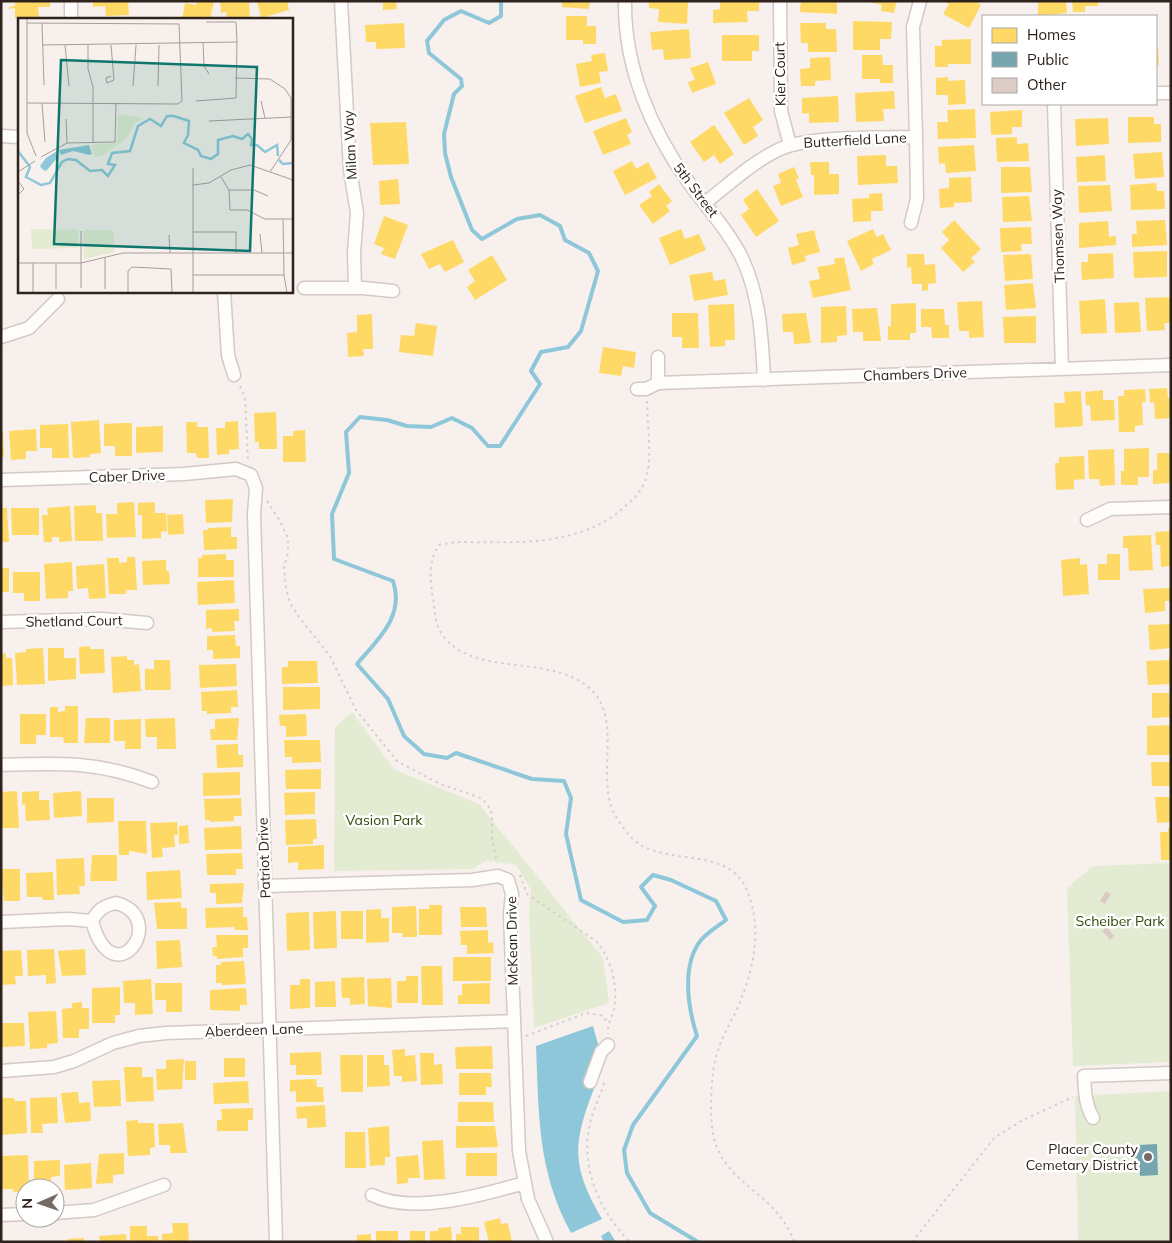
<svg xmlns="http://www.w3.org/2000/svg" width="1172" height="1243" font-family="Mulish,sans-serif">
<rect width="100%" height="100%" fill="#f8f0ed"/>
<path fill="#e3ecd3" d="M352,712l43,58 84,34 124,154 6,45 -75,25 -5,-114 2,-24 -15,-25 -29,-5 -14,9 -139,2 1,-144z
M1171,863v199l-98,4 -6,-178 26,-22z
M1171,1091v151h-93l-3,-146z"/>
<path fill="#8dc7d9" d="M593,1026l5,18 -12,37 9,5c-22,56 -25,79 7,133l-31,14c-34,-63 -32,-118 -35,-187z
M609,1231l7,11h-12l-3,-6z"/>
<path fill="#ffd966" d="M15,1h35v6h-12l1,10 -24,1v-10l-6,1v-2l6,-1z
M93,1h35l1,14 -23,1 -1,-10 -12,1z
M197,1h17l-4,18h-28l3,-16 11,2z
M220,1l29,1 1,17h-23l-1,-7 -5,1z
M257,1h30l2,9 -28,8z
M383,1h13l1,8 -14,1z
M562,1h28l-1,8 -27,-2z
M649,1h39l-1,23 -29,-2 1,-13 -10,-1z
M720,1h39v10h-12l1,11 -35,1v-13l7,-1z
M801,1h36v13l-37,-2z
M865,1h32l-3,12 -13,-2 1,-6z
M943,1h31l7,4 -12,23 -26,-14 6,-10z
M1038,1h28l1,12 -29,3z
M1072,1h26v5h-13v6h-12z
M566,16h21v10h9v18h-13v-4h-17z
M853,21l39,1 -1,17h-11v11h-27z
M404,23l1,25 -29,1v-7h-10l-1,-17z
M800,23h26v6h10l1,23h-29v-9h-7z
M689,29l2,29 -27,2 -1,-11 -11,1 -2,-18z
M722,35h37v16h-7v10h-30z
M971,39v25h-23v3h-13v-21h7v-6z
M1156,48h2l1,17h-3z
M605,53l3,18 -9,1 2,11 -21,4 -4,-23 16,-3 -1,-6z
M862,55h20l1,10h10v18h-13v-4h-18z
M830,57l1,23 -16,1v5h-14l-1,-17 10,-1v-10z
M708,62l8,22 -24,9 -4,-11 7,-2 -5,-12z
M948,77v4l17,-1 1,24 -18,1v-10h-12v-17z
M601,87l4,11 11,-4 6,17 -37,12 -10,-27z
M894,91l1,18h-12l1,12 -28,1 -1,-29z
M838,96l1,26 -30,1v-10l-7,1v-16z
M749,98l14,22 -10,7 5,9 -14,9 -20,-32z
M975,109l1,29 -38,1 -1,-17h11l-1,-12z
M1022,110v17h-10v7l-21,1 -1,-23z
M1128,117h26v7h7v18l-33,1z
M626,118l6,14 -5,3 4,9 -28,11 -10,-24z
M1108,118l1,26 -33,2 -1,-27z
M406,122l3,42 -36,1 -3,-42z
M714,125l20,29 -14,10 -6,-9 -10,7 -14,-20z
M1017,137v7l11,-1 1,18 -32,1 -1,-24z
M974,145l2,26 -30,2 -1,-10 -6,1 -1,-17z
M1162,152l2,25 -29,2 -2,-25z
M886,155v11h11l1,17 -40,2 -1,-29z
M1105,155l1,26 -29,1 -1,-25z
M632,161l4,8 12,-7 9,16 -32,17 -12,-24z
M810,162h19v12h10v20l-25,1v-20h-3z
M794,167l5,11 -3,2 7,17 -22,9 -8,-20 8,-3 -3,-9z
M1001,167h29l2,25 -31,1z
M971,177l1,25 -18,1v4l-14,1 -1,-19 10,-1v-10z
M398,179l2,25 -20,1 -1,-24z
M1156,183l1,8h7l1,18 -34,1 -1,-25z
M659,184l13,17 -6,5 4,5 -17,13 -14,-19 13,-9 -3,-4z
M1110,185l2,26 -33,2 -1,-27z
M757,189l22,32 -23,16 -15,-22 8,-6 -6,-9z
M882,193l1,18h-12v10l-18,1 -1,-23 17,-1v-4z
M1029,196l3,25 -29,1 -1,-25z
M384,216l24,9 -13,34 -14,-5 3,-6 -10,-4z
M954,220l27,29 -10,9 4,4 -12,10 -22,-24 8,-8 -7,-8z
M1165,220l2,25 -35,2v-13h5l-1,-13z
M1108,221l1,16 7,-1v9l-37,3v-25z
M1031,227l1,17h-11l1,7 -21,1 -1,-24z
M681,229l4,10 14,-5 7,16 -36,15 -11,-27z
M873,229l4,8 6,-3 8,16 -19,9 2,5 -13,7 -14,-30z
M814,230l6,22 -15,4 1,5 -14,4 -4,-17 11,-3 -3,-11z
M453,240l11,22 -19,10 -5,-8 -11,5 -8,-15z
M1167,251v26l-33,1 -1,-26z
M1113,253l1,25 -32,2 -1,-18h7v-8z
M907,254h17l1,11 10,-1 1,19 -8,1v6l-6,1v-7h-10l-1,-17 -4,1z
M1031,254l2,25 -28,2 -2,-26z
M492,255l15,25 -32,20 -8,-13 8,-6 -7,-11z
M844,257l7,33 -38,8 -4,-17 11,-2 -3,-12 18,-3 -1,-5z
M712,272l2,9 11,-2 3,16 -34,6 -5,-26z
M1033,283l3,25 -30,2 -2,-25z
M1171,297v26h-7l1,7 -18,1 -2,-33z
M1105,299l2,34 -26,1 -2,-33z
M982,301l2,36 -15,1v-7h-10l-2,-29z
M1139,302l2,30 -26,1 -1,-30z
M916,303v30h-6v7h-22v-14h3v-22z
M734,304l1,36h-10v6l-15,1 -2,-42z
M846,306l1,29 -10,1v6l-16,1v-36z
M877,308l4,33h-18v-9h-10l-1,-23z
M921,309h23l1,16h4v13h-17l-1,-11h-10z
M672,313h26l1,35h-17v-11h-10z
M806,313l5,30 -17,1 -1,-12h-10l-1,-18z
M372,314l1,35h-10l1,7 -16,1 -1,-24 10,-1v-17z
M1036,316v27h-32l-1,-26z
M416,323l21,3 -4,30 -34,-4 2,-17 13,1z
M603,347l33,5 -2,16 -11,-2 -2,10 -22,-3z
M1167,388l1,10h3v20l-16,1 -1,-17 -4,1 -1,-14z
M1145,389l1,13h-4l1,23 -8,1v6h-16l-1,-36h6v-6z
M1103,390v10h11l1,20 -24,1 -1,-16h-4l-1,-13z
M1081,391l2,35 -28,2 -1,-25h11l-1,-11z
M276,412l1,37h-18v-7h-4l-1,-29z
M99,420l2,33 -11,1v3l-17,1 -2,-36z
M238,421l1,28 -10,1v4l-12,1 -1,-27h9v-6z
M186,422h11v5h11l1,31h-12l-1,-5h-9z
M123,423h9v33h-17v-10h-11v-22z
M68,424l1,34h-17v-10h-12v-23z
M163,426v26l-27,1v-26z
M36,429l1,22h-11v8l-15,1 -2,-29z
M305,430l1,32h-23v-26h10v-5z
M1,432h2l1,25h-3z
M1149,448v29h-11v8h-17v-14h3v-22z
M1114,449l1,36 -15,1 -1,-7h-10l-1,-29z
M1157,453h14v30l-18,1v-14h4z
M1084,456l1,23 -11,1v9l-18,1 -1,-27h4v-6z
M233,499l-1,23 -26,1 -1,-23z
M134,502l2,35 -29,1 -1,-24h11v-11z
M155,502v11h11l1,18 -6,1v6l-19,1v-24h-4v-12z
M96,505v8h6l1,28h-28l-1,-35z
M70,506l2,35 -13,1v-5h-7v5h-8l-2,-27h6l-1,-7z
M1,508h6l2,34h-8z
M11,508h28v27h-27z
M183,514l1,20 -16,1 -1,-20z
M231,527v10h6v12l-33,1 -1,-20h5v-2z
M1171,531v35l-10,1 -1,-22h-4l-1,-13z
M1151,535l2,35 -24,1 -1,-23h-5v-12z
M226,554v6h8v17h-36v-19h4v-3z
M1107,554h13v26h-22v-16h9z
M127,557h8l2,33h-11v4h-17l-2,-36h12v5l8,-1z
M1080,558v7l7,-1 2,30 -26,2 -2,-36z
M166,560v11h3l1,13 -27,1 -1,-24z
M72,562l1,29h-5v7l-22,1 -2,-35z
M104,564l2,34 -17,1 -1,-11 -11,1 -1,-23z
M1,568h8v24h-8z
M13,572h27v29h-16v-8h-11z
M234,580l1,23 -37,2 -1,-23z
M1171,588v13h-6v10l-20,2 -2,-24z
M239,609v12h-5l1,10 -23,1v-4l-6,1v-19z
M1171,624v24l-21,2 -2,-25z
M235,635l1,11h4v12l-27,1v-9h-6v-14z
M90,646v3h14l1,24 -25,1 -1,-27z
M43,648l2,36 -28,1 -2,-32 11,-1v-3z
M48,648h16v10h12v21l-28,2z
M6,653v5h6l1,27 -12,1v-32z
M127,656v4h7v5l5,-1 2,27 -28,2 -2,-36z
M1171,656v28l-23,1 -2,-24 23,-1v-3z
M154,660h16l1,30h-26v-21h9z
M288,661h29l1,22 -36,1v-17h6z
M236,664l1,22 -37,2 -1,-23z
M283,687h37v22l-37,1z
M237,690l1,17h-7v6l-24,1v-3h-5l-1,-19z
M1152,693h17l2,24 -19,1z
M65,706h13v37h-14l-1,-6h-13v-30h8v5l7,-1z
M20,714h26v21h-10v9h-16z
M306,714l1,22 -21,1v-11h-6l-1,-11z
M86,718h24v25h-26z
M175,718l1,31h-19v-12h-11l-1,-18z
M239,718l-2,22h-26l-1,-11h5v-10z
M141,719v30h-16v-8h-11v-21z
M1171,725v30h-24v-29z
M284,740h36l1,22 -29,1v-6h-7z
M238,744v11h5v12l-26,1 -1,-23z
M1151,762h20v24h-19z
M321,769v20h-35l-1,-19z
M240,772v23l-37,1v-23z
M17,791l2,37h-18v-36z
M39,791v9h10l1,20 -24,1 -1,-17 -3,1v-13z
M81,791l1,25 -28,2 -1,-25z
M315,792v22l-30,1 -1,-22z
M1155,797h16v25l-14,1z
M87,798h27v24l-27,1z
M241,798l1,18h-8v5l-24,1v-2h-5l-1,-21z
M316,819l1,20h-4v5l-27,1 -1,-25z
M118,821h28l1,33 -18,-3v4h-10z
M177,822l1,13h-4l1,12 -13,1 1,9 -11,1 -2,-35z
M188,825l1,18 -10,1v-18z
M241,826l1,23 -37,1 -1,-22z
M1168,828h3v32h-10l-1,-28h8z
M324,845v24l-26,1v-8l-10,1v-16z
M242,853l1,16h-7v6h-29l-1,-21z
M92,855h25v26h-27z
M84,858l1,28h-6l1,8 -23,1 -1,-36z
M1,869h19v32h-16z
M180,870l2,28 -35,2 -1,-28z
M53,872l1,28h-11l-1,-3h-15l-1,-24z
M244,883l-2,20 -26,1v-11h-6v-9z
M181,902v6h6v21h-30l-3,-26z
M429,905h13v30h-23v-26h10z
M416,906l1,31h-15l1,-4h-11v-26z
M243,907v10h4l1,13h-13l-1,-3 -28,1 -1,-20z
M460,907h26l1,20h-26z
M381,909v9h8v24l-23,1v-33z
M336,911l1,37 -23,1 -1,-37z
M341,911h22v28h-22z
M309,912l1,38 -23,1 -1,-38z
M488,930v13l5,-1 1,11 -27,1v-9h-6l-1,-14z
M216,935h32v13h-5v9l-26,2v-3h-4l-1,-9h5z
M180,940l2,27 -25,2 -1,-28z
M54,949l2,34 -10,1v-9l-18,1 -1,-26z
M85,949l1,26 -24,1 -4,-25z
M21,950l2,26h-8l1,8 -15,1v-34z
M453,957h38v24h-38z
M244,961l2,23 -24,1v-2h-6v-18h5v-3z
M421,966h21l1,39h-21z
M406,976h12v27h-21v-22h9z
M364,977l1,27 -15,1v-7h-8l-1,-20z
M391,978l1,30 -24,-2 -1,-27z
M151,979l2,35 -18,1v-12h-11l-1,-22z
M300,979h10v29l-20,1v-24h10z
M335,981l1,26h-21v-25z
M155,983h27v29h-16v-12h-11z
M490,983v21h-32v-9h4v-11z
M120,987v28h-5v8h-23v-35z
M246,988l1,17h-7v6l-30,-1v-20z
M82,1002v6h7v21h-10v9h-16l-1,-29 10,-1v-5z
M56,1011l2,32 -11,1v4l-17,1 -2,-37z
M1,1023h23l1,23 -24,1z
M492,1046l1,23h-37l-1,-22z
M405,1049v7l10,-1 2,26 -15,1v-6h-8l-2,-26z
M321,1052l1,23h-26v-10h-6v-12z
M420,1053h14v12l8,-1 1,20 -22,1z
M340,1055h23v37h-22z
M367,1055h17v10h5l1,21 -23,1z
M224,1058h21v19h-21z
M184,1059l-2,30 -25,1 -1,-21h10v-9z
M185,1061h11v19h-11z
M124,1067h18v10h11l1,24 -28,1z
M459,1073h32l1,14h-6v8h-27z
M316,1079l1,8h6l1,15h-28v-11l-6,1v-12z
M120,1080l1,26 -27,1 -2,-26z
M248,1081l1,22 -35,1 -1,-21z
M78,1092l1,11 11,-1 1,19 -26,2 -4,-30z
M57,1097l1,26 -16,1 1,9h-12l-1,-35z
M1,1098h13l1,3h11l1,32 -26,2z
M458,1102h35l1,20h-36z
M325,1105l1,22 -19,1v-10l-10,1 -1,-12z
M253,1108v12h-5v11h-31v-11h5l-1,-11z
M138,1120v3h16l1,24 -5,1v7l-22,1 -2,-35z
M183,1123l4,30h-17v-8h-11l-1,-21z
M389,1126l1,31h-5v8l-15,1 -2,-38z
M456,1126h39l3,21 -42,1z
M345,1132h20l1,36h-21z
M443,1140l2,39 -21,1 -2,-39z
M124,1153v21l-11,1v8l-17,1 3,-30z
M466,1153h31v23h-31z
M28,1155l1,33h-4v4h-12v-3h-12v-33z
M418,1155l2,23h-12v5l-11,1 -1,-27z
M60,1160v16l-9,1v11h-17v-27z
M91,1163l1,25 -27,2 -1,-25z
M500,1218l1,6 7,-1 4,19h-23l-5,-20z
M172,1223h16l1,19h-27v-8l11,-1z
M130,1226h17v10h11l1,6h-29z
M451,1227l1,15h-22v-11h8v-3z
M461,1227h18v15h-23v-8h5z
M376,1231h22v11h-22z
M410,1231h15v11h-15z
M126,1234l1,8h-27l-1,-6z
M371,1234v8h-14v-7z
M84,1238v4h-17v-3z"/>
<path fill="#76a5af" d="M1157,1144l1,31 -18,1 -1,-13h-4v-11h4l-1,-7z"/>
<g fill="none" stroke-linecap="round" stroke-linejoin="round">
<path stroke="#8dc7d9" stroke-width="4" d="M501,1v15l-12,7 -28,-12 -17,9 -17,21 2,12 32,26 1,7 -8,8 -10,40 1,19 6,24 21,53 10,9 35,-20 23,-4 20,11 5,14 24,13 9,18 -17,60 -13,16 -27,5 -10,19 9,13 -40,62h-12l-16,-18 -20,-10 -21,9 -24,-1 -20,-6 -27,-3 -14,15 3,41 -17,41 2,45 59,22c12,35 -15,58 -36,83l31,35 16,37 20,18 23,4 9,-5 76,26 32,2 7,17 -5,36 15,66 42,22 24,-2 8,-14 -14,-19 12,-12 18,5 45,21 10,19c-8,6 -18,12 -25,20 -20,25 -13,68 -4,96l-64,89 -9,25 3,23 23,40 48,29"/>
</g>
<path fill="#ddccc5" d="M1106,891l5,3 -6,10 -5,-3z
M1107,927l7,9 -4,4 -8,-9z"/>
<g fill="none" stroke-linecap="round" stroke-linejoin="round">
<defs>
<path id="minor" d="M71,1v18
M341,1l9,169 7,43 -3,40 1,35
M625,1c-1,66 26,129 64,182 18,25 39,47 53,75 18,38 20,80 22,122
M780,1l1,110 9,34
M1156,93h15
M1054,104l8,265
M1,136l18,1
M705,203c23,-18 45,-39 71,-52 29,-16 105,-13 140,-14l-3,-110 7,-26
M911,223l6,-24 -1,-62
M304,288h59l30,3
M224,291l4,64 6,20
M1,337l28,-9 29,-29
M658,357v26
M637,389h9l12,-6 513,-18
M1,480l183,-6 52,-5 15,6 5,13 -2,26 22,728
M1087,520l23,-11 61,-2
M1,622l101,-3 45,4
M1,765c57,-2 96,-4 151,17
M265,886l207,-6 26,-4 10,4 4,14 -2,20 9,237 9,48 19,43
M116,903c55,15 -3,96 -24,18 6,-11 11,-15 24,-18z
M1,922l67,-3 24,2
M1,1071l53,-4 20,-6 39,-18 26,-7 27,-3 348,-12
M590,1082l11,-30 7,-7
M1093,1118c-8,-13 -8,-27 -9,-42l87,-3
M372,1195c40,20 111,0 152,-12
M55,1213l39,-3 70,-25
M1,1215l24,-1"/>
</defs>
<use href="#minor" stroke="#d3c9c5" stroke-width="15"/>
<path stroke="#d2cfcd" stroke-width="2" stroke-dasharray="2.5 4" stroke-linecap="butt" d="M240,386l5,11 3,63
M647,401c0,21 5,53 0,73 -3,16 -14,26 -26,36 -46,38 -109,32 -166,32l-16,3c-11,16 -9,35 -6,54 2,10 2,24 7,32 30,51 119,18 156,64 23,29 2,83 17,116 6,12 15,25 26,33 31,20 87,5 106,42 19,40 9,85 -8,123 -8,17 -18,33 -22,52 -4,17 -5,48 -3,66 6,58 64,62 82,115
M267,501l13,20 8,17v15l-4,14 2,22 4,14 9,14 31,39 26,54 41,51 43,23 41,14 7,7 4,9v26l5,23
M520,875l7,19 69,47c14,16 21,41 19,63 -1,11 -8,18 -7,30
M526,1036l60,-23 15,2 7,7
M604,1083c-4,14 -11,27 -14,40 -10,44 9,88 40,119
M912,1242l83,-105 30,-18 48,-22"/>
<use href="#minor" stroke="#fefdfc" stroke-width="12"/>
</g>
<circle fill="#756a66" stroke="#fff" stroke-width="2" cx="1148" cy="1157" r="5"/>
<g text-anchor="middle" stroke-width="5" stroke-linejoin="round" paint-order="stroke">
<g font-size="14" fill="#2e221d" stroke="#fff">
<text transform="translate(780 74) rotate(-91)" y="5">Kier Court</text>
<text transform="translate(855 140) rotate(-3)" y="5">Butterfield Lane</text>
<text transform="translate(350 145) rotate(-93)" y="5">Milan Way</text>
<text transform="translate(696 190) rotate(53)" y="5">5th Street</text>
<text transform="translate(1058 236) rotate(-92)" y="5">Thomsen Way</text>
<text transform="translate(915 374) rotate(-2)" y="5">Chambers Drive</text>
<text transform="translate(127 476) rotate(-2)" y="5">Caber Drive</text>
<text transform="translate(74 621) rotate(-1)" y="5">Shetland Court</text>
<text transform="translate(264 858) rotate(-92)" y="5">Patriot Drive</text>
<text transform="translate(512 941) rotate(-91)" y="5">McKean Drive</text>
<text transform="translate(254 1030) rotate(-2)" y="5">Aberdeen Lane</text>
</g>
<g font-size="14" fill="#2c4802" stroke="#fff">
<text x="384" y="825">Vasion Park</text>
<text x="1120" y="926">Scheiber Park</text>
</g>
<g font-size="14" fill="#2e221d" stroke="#fff" text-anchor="end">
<text x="1138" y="1154">Placer County<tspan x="1138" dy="16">Cemetary District</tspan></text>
</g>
</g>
<g transform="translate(18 18)">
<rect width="275" height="275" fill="#f8f0ed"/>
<path d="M100,96l25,4 -10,7 -6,13 -25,18 -7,1 -3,-12 25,-2zM13,211l47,1v18l-46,1zM65,212h28l3,4v18l-30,7z" fill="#e3ecd3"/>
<path d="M71,127l3,9 -3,1 -16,-4 -12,4 -2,-5zM39,133l-1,3 3,2 -13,15 -4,-2 -2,-3 6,-8z" fill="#8dc7d9"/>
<path fill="none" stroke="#8dc7d9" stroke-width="2.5" d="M0,133l12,16 -4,10 15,8 9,-2 12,-21 6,-3 8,1 14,11 12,-1 6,6 7,-11 -7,-1 4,-11 18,-2 8,-25 12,-7 11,7 6,-10h7l15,5 -1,14 -4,8 14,7 3,6 10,3 7,-5v-14l15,-4 9,3 6,-5 4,5 -1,6h6l8,7 12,-7 1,11M261,142l4,4 10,-1"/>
<path fill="none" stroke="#a79e9a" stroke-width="1" d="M9,0v115l9,23M9,5l152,1 3,77 -4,3 -151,-1M24,5l2,62M185,24l1,24 5,8M24,27l195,-3 -1,-20h-30M47,27l4,41M70,27v24l5,18v55M93,58l-5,2 1,5 7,-3 -3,-35M217,60l35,1 15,10 6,9v42l-21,32M115,68l3,-41M140,68l1,-41M178,83l40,-3 1,-56M243,83l4,17M24,85l3,39M48,101l1,24M191,103l83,-4M23,139l26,-14 48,-1 1,-39M175,150v125M0,154l17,-11M203,159l8,13 1,20h17l18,9h28M0,163l6,8 -6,6M175,167l16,-2 22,-13 19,-5 43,15M211,172h25l14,6M265,201l1,56 3,18M175,214h43v21M242,216l2,19M151,217l1,18M87,239v32M0,245h63l42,-10h170M15,245v30M38,245v26M175,257h91M63,270v-57M110,275v-22l4,-4 39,2 1,24"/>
<path fill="#0f766e" fill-opacity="0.15" stroke="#0f766e" stroke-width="2.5" d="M43,42l196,7 -7,184 -196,-7z"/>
<rect width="275" height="275" fill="none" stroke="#2e221d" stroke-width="2.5"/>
</g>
<rect width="1172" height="1243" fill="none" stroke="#2e221d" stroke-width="5"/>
<rect x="982" y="15" width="175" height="90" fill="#ffffff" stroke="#aba7a5"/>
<rect x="992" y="28" width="25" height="15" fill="#ffd966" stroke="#aba7a5"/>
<text x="1027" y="40" font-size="15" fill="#2e221d">Homes</text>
<rect x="992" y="52" width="25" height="15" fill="#76a5af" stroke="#aba7a5"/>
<text x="1027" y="65" font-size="15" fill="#2e221d">Public</text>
<rect x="992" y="78" width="25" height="15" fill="#ddccc5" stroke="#aba7a5"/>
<text x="1027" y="90" font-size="15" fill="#2e221d">Other</text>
<g transform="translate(40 1203) rotate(268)"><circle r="24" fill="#ffffff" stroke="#aba7a5"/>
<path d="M0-4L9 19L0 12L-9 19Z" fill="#756a66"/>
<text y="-8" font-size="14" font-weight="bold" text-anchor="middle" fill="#2e221d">N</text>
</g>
</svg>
